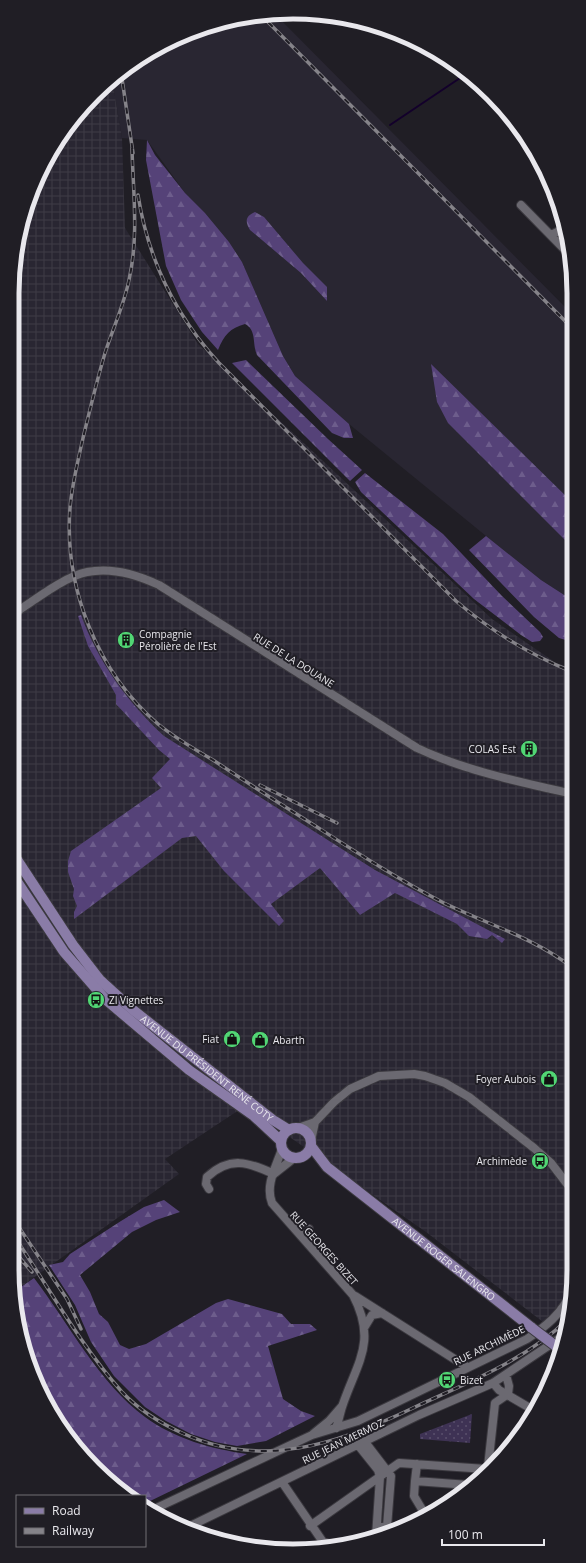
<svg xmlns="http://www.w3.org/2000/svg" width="586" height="1563" font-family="'Open Sans',sans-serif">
<defs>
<pattern id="industrial-grid" width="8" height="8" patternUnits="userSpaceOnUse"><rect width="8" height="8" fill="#292632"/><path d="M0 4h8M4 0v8" fill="none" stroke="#3e3b46"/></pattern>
<pattern id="grass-dots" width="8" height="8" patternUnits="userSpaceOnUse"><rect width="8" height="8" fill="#3e3254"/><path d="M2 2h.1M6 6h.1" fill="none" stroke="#5a506d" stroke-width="1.8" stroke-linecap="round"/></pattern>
<pattern id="forest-firs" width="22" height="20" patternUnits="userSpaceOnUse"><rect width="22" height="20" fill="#554278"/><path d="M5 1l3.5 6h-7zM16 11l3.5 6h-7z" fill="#6d5d8c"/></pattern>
</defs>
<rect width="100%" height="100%" fill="#201e25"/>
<path fill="#292632" d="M257,14h18l297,300v286l-31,-20 -55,-44 -137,-112 -54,-48 -12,-20 -41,-94 -13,-20 -24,-29 -20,-20 -38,-53 -25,-2 -10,-59 41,-29 50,-23z"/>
<path fill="url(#industrial-grid)" d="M112,79l10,59 3,90 73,116 294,275 64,44 17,6 1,601 -4,33 -27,19 -117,-90 -181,-126 -80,53 14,15 -164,117 -3,-21v-977l10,-73 19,-51 29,-47z"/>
<path fill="url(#grass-dots)" d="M472,1414l-2,29 -50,-4v-5z"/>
<path fill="url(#forest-firs)" d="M147,140l8,15 30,38 20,20 24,29 13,20 41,94 12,20 54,48 4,14h-9l-12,-5 -75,-78c-5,-11 0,-25 -12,-31 -15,4 -21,11 -27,26l-16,-18 -21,-32 -15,-34 -20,-106z
M255,212l9,5 39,46 24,24v14l-26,-28 -51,-43c-5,-8 -5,-14 5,-18z
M246,360l82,79 34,31 -12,11 -118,-118z
M431,364l141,138v45l-124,-124 -11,-21z
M365,473l78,61 59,62 38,36 3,5 -3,4 -8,1 -11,-7 -47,-36 -113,-107 -6,-10z
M486,536l55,44 31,20v42l-13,-4 -25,-21 -65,-67z
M81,615c17,47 47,88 83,121l211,134 130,69 -3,4 -10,-8 -5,4 -18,-3 -12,-12 -62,-31 -35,22 -40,-47 -49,36 13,17 -5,5 -55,-55 -28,-35 -14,2 -108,81v-7l3,-6 -4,-10 1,-7 -6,-17v-11l3,-10 90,-63 -9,-10 18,-19 -11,-9 -43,-46v-9l-28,-49 -10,-30z
M164,1200l16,12 -24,8 -24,12 -52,43 10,17 9,22 9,8 12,23 9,4 17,-5 70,-41 12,-4 54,15 9,10h19l7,6 -49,16 15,53 18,12 14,5 -49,25 -29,5 -22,-4 -24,-8 -25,-13 -21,-14 -31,-31 -23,-34 -16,-37 -26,-40 14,-3 7,-8 51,-33 23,-14z
M34,1278c35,46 65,105 111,139 30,22 67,32 102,37l-101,49 -1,-7h-14l-49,-41 -32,-45 -23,-49 -12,-70z"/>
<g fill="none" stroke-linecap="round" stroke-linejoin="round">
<path stroke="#13002b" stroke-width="2" d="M390,125l76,-51"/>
<defs>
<path id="minor" d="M521,205l51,52
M21,225l1,-1
M551,235l12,-6
M12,615c20,-13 53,-39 75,-43 24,-5 51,3 72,13l258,163c49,23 103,34 156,46
M298,1128l17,-6 19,-20 16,-13 29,-13 35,-2 11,2 20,7 24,14 65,51 17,15 23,30
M311,1141l4,-19
M282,1149c-6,18 -17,36 -10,54l81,92c24,46 5,66 -10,109 -3,8 -4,16 -7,24
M275,1173l19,-15
M209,1189l-3,-5 1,-7c23,-21 41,-15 67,-3
M303,1238l6,-9
M355,1296l112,71
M364,1328l8,-13 10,-2
M506,1375l3,11 -1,8
M493,1383l6,7 36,21
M313,1434l16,-13 13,-15
M365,1442l26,34 -4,51h-10
M358,1445l20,25 2,7 -4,60
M417,1464l-2,17 54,4
M488,1467l7,-64 13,-9
M415,1481l-1,15 12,20
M282,1482l41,60 16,4
M150,1511l162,-76 46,-14 169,-82c18,-12 36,-26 44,-47
M310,1526l89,-63 87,6
M186,1528l233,-113 74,-32 73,-49"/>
<g id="major">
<path id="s1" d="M12,852l61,93 27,35 33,30 140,110 16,10"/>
<path d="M12,874l52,78 41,47 84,71 65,46 27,25"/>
<circle cx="296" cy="1143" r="15"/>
<path id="s2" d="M311,1146l16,21 205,161"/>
</g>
</defs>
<use href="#minor" stroke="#3b393f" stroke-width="10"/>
<use href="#major" stroke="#3b393f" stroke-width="12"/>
<use href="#minor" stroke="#6b6971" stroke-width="8"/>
<use href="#major" stroke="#8a7ca7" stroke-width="10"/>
<defs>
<path id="rail" d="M260,14l312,314
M121,72l12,81
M132,148c1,44 7,88 -3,132 -5,25 -16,48 -24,73 -8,27 -15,56 -22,85 -5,23 -11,46 -13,70 -6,79 27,164 88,216 17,14 36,25 55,36 24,16 49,32 74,48 51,32 101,66 155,94 44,22 91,35 131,66
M138,195c10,64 37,120 81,168l237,238c35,30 74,54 117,71
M260,785l77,38
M12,1217l55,82 14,30
M12,1233c36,53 68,112 110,159 17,18 38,31 60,41 80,37 156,11 231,-25 53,-25 112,-47 155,-89
M12,1249l20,23"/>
</defs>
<use href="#rail" stroke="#858389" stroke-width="3.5"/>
<use href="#rail" stroke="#201e25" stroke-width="2" stroke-dasharray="6" stroke-linecap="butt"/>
<defs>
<path id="major-bridge" d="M532,1328l25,19"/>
</defs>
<use href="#major-bridge" stroke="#3b393f" stroke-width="12" stroke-linecap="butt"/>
<use href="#major-bridge" stroke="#8a7ca7" stroke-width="10"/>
</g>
<defs>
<symbol id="building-disc" viewBox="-11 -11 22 22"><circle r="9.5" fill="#51d674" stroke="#201e25"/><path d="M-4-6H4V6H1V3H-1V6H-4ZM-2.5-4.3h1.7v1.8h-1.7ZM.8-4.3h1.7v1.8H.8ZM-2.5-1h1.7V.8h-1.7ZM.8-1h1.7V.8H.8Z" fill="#111"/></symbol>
<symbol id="bus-disc" viewBox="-11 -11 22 22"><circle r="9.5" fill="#51d674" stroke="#201e25"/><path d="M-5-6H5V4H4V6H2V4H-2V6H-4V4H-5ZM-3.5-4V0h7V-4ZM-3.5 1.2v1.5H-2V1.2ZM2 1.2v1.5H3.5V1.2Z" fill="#111"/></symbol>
<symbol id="shop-disc" viewBox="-11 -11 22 22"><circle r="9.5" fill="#51d674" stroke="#201e25"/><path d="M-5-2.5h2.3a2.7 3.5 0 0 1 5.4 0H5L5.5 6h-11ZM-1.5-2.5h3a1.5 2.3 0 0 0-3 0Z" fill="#111"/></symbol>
</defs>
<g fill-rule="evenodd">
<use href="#building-disc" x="116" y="630" width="20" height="20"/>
<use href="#building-disc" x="519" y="739" width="20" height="20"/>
<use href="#bus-disc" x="86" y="990" width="20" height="20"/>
<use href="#shop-disc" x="222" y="1029" width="20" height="20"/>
<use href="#shop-disc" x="250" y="1030" width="20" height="20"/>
<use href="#shop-disc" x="539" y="1069" width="20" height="20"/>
<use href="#bus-disc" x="530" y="1151" width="20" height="20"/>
<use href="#bus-disc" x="437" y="1370" width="20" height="20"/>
</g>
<g text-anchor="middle" stroke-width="4" stroke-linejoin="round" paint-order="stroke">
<g font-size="10" fill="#e9e8ed" stroke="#201e25" text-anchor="start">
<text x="139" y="638">Compagnie<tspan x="139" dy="12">Pérolière de l'Est</tspan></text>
<text x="516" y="753" text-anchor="end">COLAS Est</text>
<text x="109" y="1004">ZI Vignettes</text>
<text x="219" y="1043" text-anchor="end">Fiat</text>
<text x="273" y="1044">Abarth</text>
<text x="536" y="1083" text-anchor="end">Foyer Aubois</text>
<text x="527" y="1165" text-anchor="end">Archimède</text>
<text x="460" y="1384">Bizet</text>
</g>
<g font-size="10" fill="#e9e8ed" stroke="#201e25">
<text transform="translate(294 660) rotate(32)" y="4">RUE DE LA DOUANE</text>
<text dy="4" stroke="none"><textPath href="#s1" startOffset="294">AVENUE DU PRÉSIDENT RENÉ COTY</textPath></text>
<text transform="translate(324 1248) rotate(48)" y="4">RUE GEORGES BIZET</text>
<text dy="4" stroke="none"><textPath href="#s2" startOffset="175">AVENUE ROGER SALENGRO</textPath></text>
<text transform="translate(489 1345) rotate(-26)" y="4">RUE ARCHIMÈDE</text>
<text transform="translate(343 1441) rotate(-26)" y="4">RUE JEAN MERMOZ</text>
</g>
</g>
<path d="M0 0H586V1563H0ZM293 19H293A274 274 0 0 1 567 293V1270A274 274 0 0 1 293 1544H293A274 274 0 0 1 19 1270V293A274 274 0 0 1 293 19Z" fill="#201e25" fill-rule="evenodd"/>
<path fill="none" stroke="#e9e8ed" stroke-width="5" d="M293 19H293A274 274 0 0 1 567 293V1270A274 274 0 0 1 293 1544H293A274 274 0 0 1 19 1270V293A274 274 0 0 1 293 19Z"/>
<rect x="16" y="1495" width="130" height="52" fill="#201e25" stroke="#706f75"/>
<rect x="24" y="1508" width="20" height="6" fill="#8a7ca7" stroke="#706f75"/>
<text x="52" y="1515" font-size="12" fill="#e9e8ed">Road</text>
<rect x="24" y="1528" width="20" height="6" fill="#858389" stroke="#706f75"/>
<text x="52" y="1535" font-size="12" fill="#e9e8ed">Railway</text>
<path d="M442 1539v6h102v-6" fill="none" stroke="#e9e8ed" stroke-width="2"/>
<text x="448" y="1539" font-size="12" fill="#e9e8ed" stroke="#201e25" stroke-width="3" paint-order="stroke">100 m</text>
</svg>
